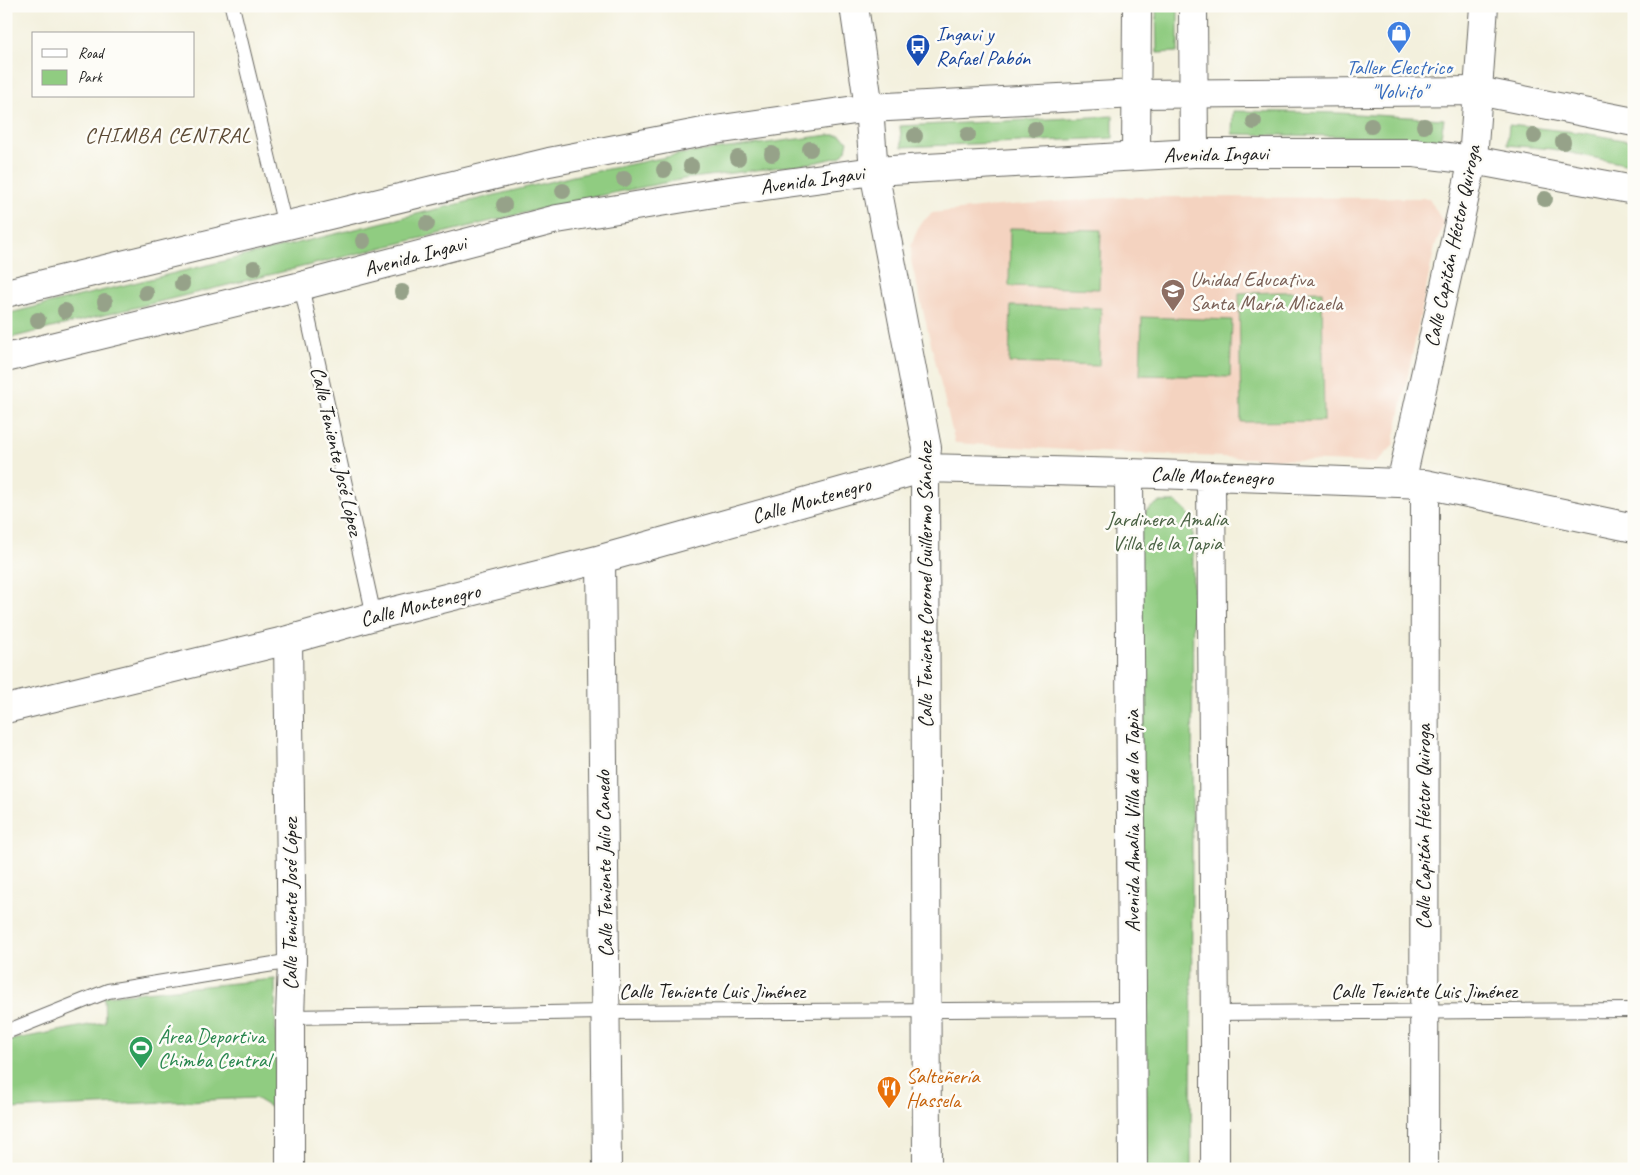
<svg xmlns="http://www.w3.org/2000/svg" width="1640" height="1175" font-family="Caveat,sans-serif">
<rect width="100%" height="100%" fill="#fdfcf7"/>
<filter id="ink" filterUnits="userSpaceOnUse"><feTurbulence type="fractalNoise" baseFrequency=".02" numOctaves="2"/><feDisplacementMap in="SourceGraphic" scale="10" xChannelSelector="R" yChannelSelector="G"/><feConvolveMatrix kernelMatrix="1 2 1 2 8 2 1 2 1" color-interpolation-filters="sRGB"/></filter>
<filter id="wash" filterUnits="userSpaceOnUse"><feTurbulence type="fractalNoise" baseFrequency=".0096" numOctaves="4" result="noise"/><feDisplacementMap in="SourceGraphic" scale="20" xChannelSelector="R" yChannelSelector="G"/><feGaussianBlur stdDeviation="1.12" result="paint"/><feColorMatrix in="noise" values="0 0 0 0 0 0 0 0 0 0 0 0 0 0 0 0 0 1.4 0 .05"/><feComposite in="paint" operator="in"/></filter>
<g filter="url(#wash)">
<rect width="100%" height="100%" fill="#f3f0dd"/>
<path fill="#f4d3c0" d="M1124,197l305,1 15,26 -9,22 -42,200 -17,17 -258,-10 -163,-10 -44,-182v-16l9,-21 12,-11 65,-7z"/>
<path fill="#90cc81" stroke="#56744e" d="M1156,6h22v46l-21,1z
M1233,111l106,2 105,6 -4,22 -102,-5 -106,-2z
M1113,116v22l-211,9 -2,-21z
M1509,125l76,8 49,9v24l-82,-17 -45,-4z
M829,135h11l8,6 -2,9 -6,7 -27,6 -129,16 -106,21 -572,139v-25l567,-138 108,-22z
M1010,228l91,2 -2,59 -90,-3z
M1322,291l2,130 -83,1 -2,-129z
M1011,306l90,2 -2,58 -90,-3z
M1142,317l90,3 -2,57 -90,-2z
M1159,502h17l12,11 5,12 -2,644h-46l-6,-642 7,-16z
M275,979l2,132 -22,-13 -247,11 -2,-7v-61l99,-19 -1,-26z"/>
</g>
<g filter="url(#ink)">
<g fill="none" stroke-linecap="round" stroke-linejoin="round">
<defs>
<path id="service" d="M232,6l53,220
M301,286l73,330
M1215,1013l419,-3
M290,1017l315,-5 529,-3
M6,1032l102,-41 184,-30"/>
<path id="minor" d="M854,6l15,102 5,63 53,277 -2,20 2,701
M1129,473l4,696
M1211,476l4,554v139
M1401,483l72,-323 11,-154
M601,559l6,610
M288,640l4,321 -2,56v152
M6,709l282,-69 86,-24 227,-57 324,-91 204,5 296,11 209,44
M1424,1169l1,-685"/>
<path id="secondary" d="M1193,6l1,147
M1136,155l1,-149"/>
<path id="trunk" d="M6,293l543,-131 159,-31 161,-23 267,-14 342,-3 156,31
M6,358l295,-72 256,-67 157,-26 160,-22 320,-18h220l59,7 161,30"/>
</defs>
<use href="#service" stroke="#676660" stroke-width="16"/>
<use href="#minor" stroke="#676660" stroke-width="30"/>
<use href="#secondary" stroke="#676660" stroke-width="30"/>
<use href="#trunk" stroke="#676660" stroke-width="30"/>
<use href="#service" stroke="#fff" stroke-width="14"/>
<use href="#minor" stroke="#fff" stroke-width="28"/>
<use href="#secondary" stroke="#fff" stroke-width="28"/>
<use href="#trunk" stroke="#fff" stroke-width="28"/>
</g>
<g fill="#96a289">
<circle cx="1254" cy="122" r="8"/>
<circle cx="1371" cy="126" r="8"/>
<circle cx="1424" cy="126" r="8"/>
<circle cx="1035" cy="129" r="8"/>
<circle cx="968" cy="135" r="8"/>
<circle cx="915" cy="136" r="8"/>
<circle cx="1534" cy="136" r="8"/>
<circle cx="1563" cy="142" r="8"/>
<circle cx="810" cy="149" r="8"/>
<circle cx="772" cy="154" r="8"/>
<circle cx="738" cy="158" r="8"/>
<circle cx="691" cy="166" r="8"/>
<circle cx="664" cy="170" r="8"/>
<circle cx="624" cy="179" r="8"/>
<circle cx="563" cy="191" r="8"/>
<circle cx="1545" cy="199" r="8"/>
<circle cx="504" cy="205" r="8"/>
<circle cx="427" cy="224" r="8"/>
<circle cx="363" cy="241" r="8"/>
<circle cx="254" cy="268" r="8"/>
<circle cx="182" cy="284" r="8"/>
<circle cx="402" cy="292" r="8"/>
<circle cx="146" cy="293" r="8"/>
<circle cx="105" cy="302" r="8"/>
<circle cx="65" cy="311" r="8"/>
<circle cx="38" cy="320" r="8"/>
</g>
</g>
<defs>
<symbol id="shop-pin" viewBox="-11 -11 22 30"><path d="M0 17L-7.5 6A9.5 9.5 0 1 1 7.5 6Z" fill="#3f7fe0" stroke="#fdfcf7"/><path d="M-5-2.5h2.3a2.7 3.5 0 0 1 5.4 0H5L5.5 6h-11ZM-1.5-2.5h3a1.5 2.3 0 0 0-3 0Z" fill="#fff"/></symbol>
<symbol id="bus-pin" viewBox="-11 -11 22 30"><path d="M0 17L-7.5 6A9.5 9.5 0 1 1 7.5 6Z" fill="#1a4fb4" stroke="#fdfcf7"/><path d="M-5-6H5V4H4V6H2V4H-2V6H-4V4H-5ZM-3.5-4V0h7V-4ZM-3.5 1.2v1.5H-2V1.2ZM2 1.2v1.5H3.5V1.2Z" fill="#fff"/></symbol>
<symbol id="school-pin" viewBox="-11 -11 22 30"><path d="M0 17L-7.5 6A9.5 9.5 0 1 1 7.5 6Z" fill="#8d6e63" stroke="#fdfcf7"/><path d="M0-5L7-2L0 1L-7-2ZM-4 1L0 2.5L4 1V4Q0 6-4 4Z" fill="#fff"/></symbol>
<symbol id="stadium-pin" viewBox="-11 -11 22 30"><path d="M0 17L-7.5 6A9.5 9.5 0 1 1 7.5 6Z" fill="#2e9e5b" stroke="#fdfcf7"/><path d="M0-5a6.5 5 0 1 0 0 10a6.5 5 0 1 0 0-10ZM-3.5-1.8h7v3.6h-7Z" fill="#fff"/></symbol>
<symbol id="restaurant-pin" viewBox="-11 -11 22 30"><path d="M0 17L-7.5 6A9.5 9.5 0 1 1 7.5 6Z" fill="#e8710a" stroke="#fdfcf7"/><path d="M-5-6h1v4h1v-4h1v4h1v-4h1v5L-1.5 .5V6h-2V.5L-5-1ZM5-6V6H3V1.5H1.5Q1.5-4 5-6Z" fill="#fff"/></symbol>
</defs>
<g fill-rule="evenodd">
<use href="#shop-pin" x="1385" y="19" width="28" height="38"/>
<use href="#bus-pin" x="904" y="32" width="28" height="38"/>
<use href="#school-pin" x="1159" y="277" width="28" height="38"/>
<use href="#stadium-pin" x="127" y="1034" width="28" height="38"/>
<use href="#restaurant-pin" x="875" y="1074" width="28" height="38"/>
</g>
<g text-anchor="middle" stroke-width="5" stroke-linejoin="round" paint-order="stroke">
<g font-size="21" fill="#164399" stroke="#fdfcf7" text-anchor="start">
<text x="936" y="41">Ingavi y<tspan x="936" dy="24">Rafael Pabón</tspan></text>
</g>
<g font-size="21" fill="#366cbe" stroke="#fdfcf7">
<text x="1399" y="74">Taller Electrico<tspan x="1399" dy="24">"Volvito"</tspan></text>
</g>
<g font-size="21" fill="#1c1c1c" stroke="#fdfcf7">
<text transform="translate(1216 154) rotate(-1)" y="7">Avenida Ingavi</text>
<text transform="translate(812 180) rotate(-8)" y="7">Avenida Ingavi</text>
<text transform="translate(1452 246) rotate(-78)" y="7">Calle Capitán Héctor Quiroga</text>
<text transform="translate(415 256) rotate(-15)" y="7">Avenida Ingavi</text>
<text transform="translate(337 451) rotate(77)" y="7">Calle Teniente José López</text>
<text transform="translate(1212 476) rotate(2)" y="7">Calle Montenegro</text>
<text transform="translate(811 500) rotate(-16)" y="7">Calle Montenegro</text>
<text transform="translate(925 585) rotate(-90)" y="7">Calle Teniente Coronel Guillermo Sánchez</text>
<text transform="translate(420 605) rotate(-14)" y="7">Calle Montenegro</text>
<text transform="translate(1132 821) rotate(-90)" y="7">Avenida Amalia Villa de la Tapia</text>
<text transform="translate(1423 827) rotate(-90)" y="7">Calle Capitán Héctor Quiroga</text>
<text transform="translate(604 864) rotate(-91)" y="7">Calle Teniente Julio Canedo</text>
<text transform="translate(290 904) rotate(-90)" y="7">Calle Teniente José López</text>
<text x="712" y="998">Calle Teniente Luis Jiménez</text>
<text x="1424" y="998">Calle Teniente Luis Jiménez</text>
</g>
<g font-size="21" fill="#785e54" stroke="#fdfcf7" text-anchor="start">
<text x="1190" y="286">Unidad Educativa<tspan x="1190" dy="24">Santa María Micaela</tspan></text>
</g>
<g font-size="21" fill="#4a6244" stroke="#fdfcf7">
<text x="1167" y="526">Jardinera Amalia<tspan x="1167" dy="24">Villa de la Tapia</tspan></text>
</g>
<g font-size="21" fill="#27864d" stroke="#fdfcf7" text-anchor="start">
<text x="158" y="1043">Área Deportiva<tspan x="158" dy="24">Chimba Central</tspan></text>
</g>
<g font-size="21" fill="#c56008" stroke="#fdfcf7" text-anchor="start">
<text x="906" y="1083">Salteñería<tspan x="906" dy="24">Hassela</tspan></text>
</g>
<g font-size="22" letter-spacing="1" fill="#5a4832" stroke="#fdfcf7">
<text x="168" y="142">CHIMBA CENTRAL</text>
</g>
</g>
<rect width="1640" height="1175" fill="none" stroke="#fdfcf7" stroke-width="25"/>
<rect x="32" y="32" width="162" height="65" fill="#fdfcf7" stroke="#a3a29f"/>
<rect x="42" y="49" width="25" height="8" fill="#ffffff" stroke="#a3a29f"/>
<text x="78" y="58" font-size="15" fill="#1c1c1c">Road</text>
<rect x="42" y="70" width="25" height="15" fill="#90cc81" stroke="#a3a29f"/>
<text x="78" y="82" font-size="15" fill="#1c1c1c">Park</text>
</svg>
